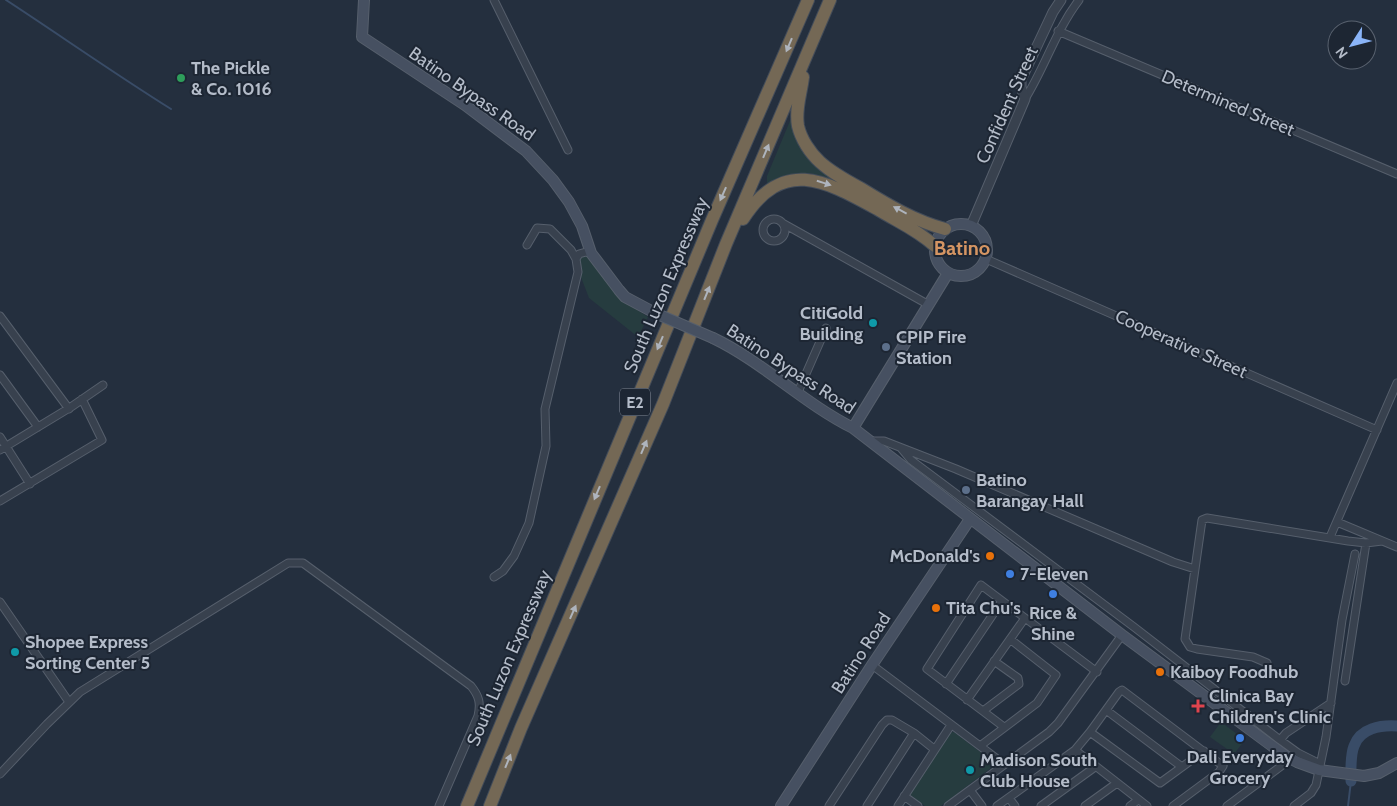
<svg xmlns="http://www.w3.org/2000/svg" width="1397" height="806" font-family="Cabin,sans-serif">
<rect width="100%" height="100%" fill="#242f3e"/>
<path fill="#263c3f" d="M792,116l37,58 1,5c-24,-11 -41,-5 -63,6v-9z
M590,250l29,48 29,19 -10,20 -49,-39 -17,-44z
M1221,722l24,18 -11,14 -24,-17z
M954,732l42,32 -55,42h-16l-16,-12 40,-61z"/>
<g fill="none" stroke-linecap="round" stroke-linejoin="round">
<path stroke="#394c67" stroke-width="2" d="M6,0c55,36 109,74 165,109
M1348,806l3,-25"/>
<path stroke="#394c67" stroke-width="11" d="M1351,781c0,-11 -1,-25 3,-35 6,-18 27,-21 43,-20"/>
<defs>
<path id="minor" d="M494,0l74,150
M1058,31l339,143
M1025,99c20,-32 31,-69 54,-99
M763 230a11 11 0 1 1 22 0a11 11 0 1 1-22 0Z
M784,224l145,81
M527,245l10,-17 13,1 21,21 5,9
M986,259l391,171
M0,316l69,93
M0,375l38,52
M798,392l28,-64
M0,437l30,47
M870,441h14l72,28 217,93 22,7
M901,448l10,12 223,167 146,113 6,-7 45,-30
M0,450l71,-43 32,-22
M0,501l102,-61 -20,-41
M1337,522l60,25
M1330,537l67,-154
M494,577l9,-6 11,-15 15,-33 17,-77 -1,-37 33,-137 -2,-13 3,-5 7,-2 5,1
M0,602l69,100
M1267,663l-14,-6 -56,-8 -7,-2 -5,-8 17,-119 5,-2 141,23 18,2 16,-2
M872,665l132,99
M1345,681l21,-138
M946,684l56,-83
M967,700l58,-82
M1106,710l76,57
M983,711l36,-27 -1,-6 -24,-17
M1004,727l-77,-58 54,-84 116,87
M1090,732l70,51 44,-32
M1280,740l18,13 22,11
M980,746l57,-43 19,-28 -46,-36
M1075,750l72,56
M0,774l47,-50 33,-32 208,-129h15l168,123c8,10 10,17 7,30l-39,90
M970,790l12,16
M904,796l14,10
M1009,798l6,8
M829,806l53,-81 5,-5h5l22,13 20,16
M867,806l47,-73
M898,806l53,-81
M948,806l101,-74 9,-9 64,-88
M997,806l78,-56 15,-18 29,-40 3,-2 101,76 -4,6 -46,34
M1041,806l54,-39
M1085,806l32,-23
M1130,806l8,-6
M1227,806l57,-42
M1294,806l17,-13 5,-8 10,-48 16,-117 13,-66"/>
<path id="tertiary" d="M971,226l54,-127 -4,-12v-7l32,-68 8,-12"/>
<path id="secondary" d="M364,0l-2,37 103,68 61,46 27,29 16,22 13,24 9,27 28,37 6,7 30,16
M935 250a26 26 0 1 1 52 0a26 26 0 1 1-52 0Z
M713,338c50,24 90,65 140,90l269,207 165,122 10,5 22,8 45,6 15,-3 18,-10
M853,428l95,-155
M781,806l91,-141 98,-146"/>
<path id="motorway" d="M803,77c-2,17 -8,32 -5,49 3,13 12,27 22,36 12,11 27,19 42,27 26,16 53,32 83,40
M743,219c40,-62 81,-39 134,-10 21,13 39,20 58,37
M467,806l245,-586 96,-220
M490,806l31,-78 142,-324 63,-160 104,-244"/>
</defs>
<use href="#minor" stroke="#565f6c" stroke-width="9"/>
<use href="#tertiary" stroke="#565f6c" stroke-width="11"/>
<use href="#secondary" stroke="#565f6c" stroke-width="12"/>
<use href="#motorway" stroke="#434c59" stroke-width="14"/>
<use href="#minor" stroke="#38414e" stroke-width="7"/>
<use href="#tertiary" stroke="#38414e" stroke-width="9"/>
<use href="#secondary" stroke="#465061" stroke-width="10"/>
<use href="#motorway" stroke="#746855" stroke-width="12"/>
<defs>
<path id="secondary-bridge" d="M655,313l58,25"/>
</defs>
<use href="#secondary-bridge" stroke="#565f6c" stroke-width="12" stroke-linecap="butt"/>
<use href="#secondary-bridge" stroke="#465061" stroke-width="10"/>
</g>
<defs><path id="oneway-solid" d="M-6-.8H1V-3.2L6.5 0L1 3.2V.8H-6Z" transform="scale(1.25)"/></defs>
<g fill="#aeb4bd">
<use href="#oneway-solid" transform="translate(789 45) rotate(113)"/>
<use href="#oneway-solid" transform="translate(766 151) rotate(-67)"/>
<use href="#oneway-solid" transform="translate(824 183) rotate(17)"/>
<use href="#oneway-solid" transform="translate(723 194) rotate(114)"/>
<use href="#oneway-solid" transform="translate(900 210) rotate(-152)"/>
<use href="#oneway-solid" transform="translate(707 293) rotate(-68)"/>
<use href="#oneway-solid" transform="translate(660 343) rotate(113)"/>
<use href="#oneway-solid" transform="translate(644 447) rotate(-67)"/>
<use href="#oneway-solid" transform="translate(597 493) rotate(113)"/>
<use href="#oneway-solid" transform="translate(573 612) rotate(-66)"/>
<use href="#oneway-solid" transform="translate(508 761) rotate(-68)"/>
</g>
<circle fill="#2e9e5b" stroke="#1d2633" stroke-width="2" cx="181" cy="78" r="5"/>
<g fill="#0f9aa8" stroke="#1d2633" stroke-width="2">
<circle cx="873" cy="323" r="5"/>
<circle cx="15" cy="652" r="5"/>
<circle cx="970" cy="770" r="5"/>
</g>
<g fill="#5c6f8a" stroke="#1d2633" stroke-width="2">
<circle cx="886" cy="347" r="5"/>
<circle cx="966" cy="490" r="5"/>
</g>
<g fill="#e8710a" stroke="#1d2633" stroke-width="2">
<circle cx="990" cy="556" r="5"/>
<circle cx="936" cy="608" r="5"/>
<circle cx="1160" cy="672" r="5"/>
</g>
<g fill="#3f7fe0" stroke="#1d2633" stroke-width="2">
<circle cx="1010" cy="574" r="5"/>
<circle cx="1053" cy="594" r="5"/>
<circle cx="1240" cy="738" r="5"/>
</g>
<path fill="#e0444e" stroke="#1d2633" stroke-width="2" d="M1195.5 698.5h5v5h5v5h-5v5h-5v-5h-5v-5h5z"/>
<g text-anchor="middle" stroke-width="4" stroke-linejoin="round" paint-order="stroke">
<rect fill="#1d2633" stroke="#878f9c" stroke-width="1" x="620" y="388.5" width="30" height="27" rx="4"/>
<g font-size="16" font-weight="bold" fill="#b4bcc9">
<text x="635" y="408">E2</text>
</g>
<g font-size="18" font-weight="bold" fill="#b4bcc9" stroke="#1d2633" text-anchor="start">
<text x="191" y="74">The Pickle<tspan x="191" dy="21">&amp; Co. 1016</tspan></text>
<text x="863" y="319" text-anchor="end">CitiGold<tspan x="863" dy="21">Building</tspan></text>
<text x="896" y="343">CPIP Fire<tspan x="896" dy="21">Station</tspan></text>
<text x="976" y="486">Batino<tspan x="976" dy="21">Barangay Hall</tspan></text>
<text x="980" y="562" text-anchor="end">McDonald's</text>
<text x="1020" y="580">7-Eleven</text>
<text x="946" y="614">Tita Chu's</text>
<text x="1053" y="619" text-anchor="middle">Rice &amp;<tspan x="1053" dy="21">Shine</tspan></text>
<text x="25" y="648">Shopee Express<tspan x="25" dy="21">Sorting Center 5</tspan></text>
<text x="1170" y="678">Kaiboy Foodhub</text>
<text x="1209" y="702">Clinica Bay<tspan x="1209" dy="21">Children's Clinic</tspan></text>
<text x="1240" y="763" text-anchor="middle">Dali Everyday<tspan x="1240" dy="21">Grocery</tspan></text>
<text x="980" y="766">Madison South<tspan x="980" dy="21">Club House</tspan></text>
</g>
<g font-size="18" fill="#b4bcc9" stroke="#1d2633">
<text transform="translate(472 94) rotate(35)" y="6">Batino Bypass Road</text>
<text transform="translate(1228 103) rotate(23)" y="6">Determined Street</text>
<text transform="translate(1007 105) rotate(-66)" y="6">Confident Street</text>
<text transform="translate(666 285) rotate(-67)" y="6">South Luzon Expressway</text>
<text transform="translate(1181 344) rotate(24)" y="6">Cooperative Street</text>
<text transform="translate(791 369) rotate(33)" y="6">Batino Bypass Road</text>
<text transform="translate(861 653) rotate(-57)" y="6">Batino Road</text>
<text transform="translate(509 658) rotate(-67)" y="6">South Luzon Expressway</text>
</g>
<g font-size="20" font-weight="bold" fill="#d59563" stroke="#1d2633">
<text x="962" y="255">Batino</text>
</g>
</g>
<g transform="translate(1352 45) rotate(234)"><circle r="24" fill="#1d2633" stroke="#59626f"/>
<path d="M0-4L9 19L0 12L-9 19Z" fill="#8ab4f8"/>
<text y="-8" font-size="14" font-weight="bold" text-anchor="middle" fill="#b4bcc9">N</text>
</g>
</svg>
